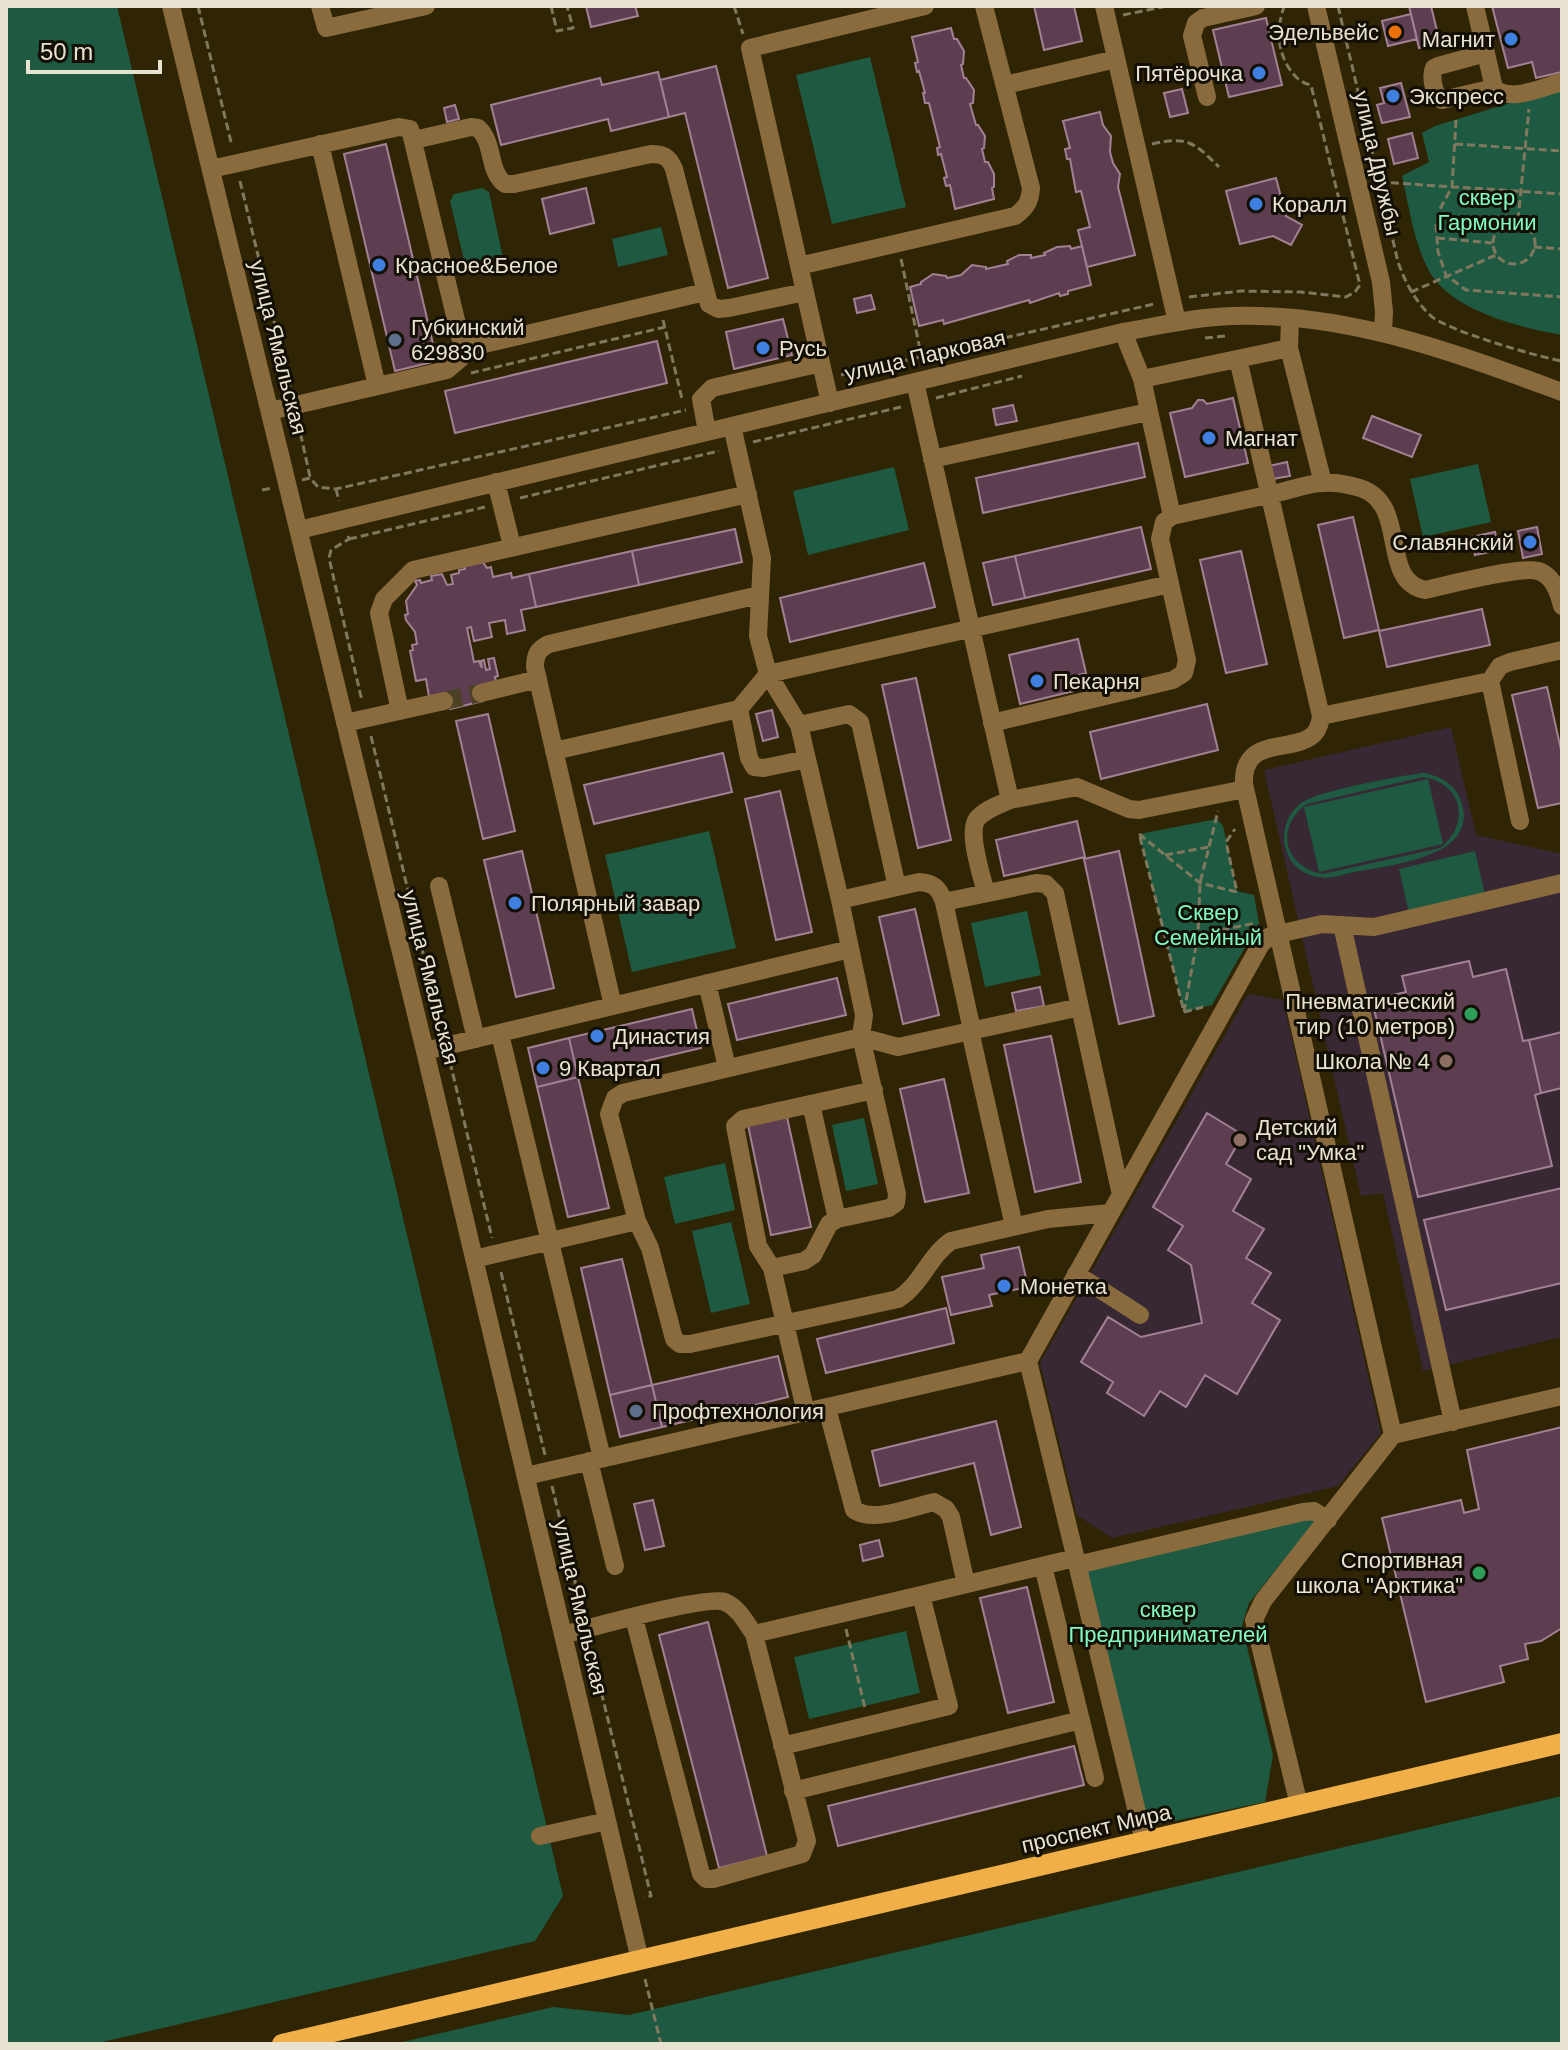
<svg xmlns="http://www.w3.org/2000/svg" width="1568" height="2050" font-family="Helvetica,sans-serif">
<rect width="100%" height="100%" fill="#2f2505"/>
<path fill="#382833" d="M1451,727l25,108 86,19v483l-139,34 -40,-178 -22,3 -97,-426z
M1248,994l35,6 98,433 -43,53 -226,52 -35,-23 -37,-152z"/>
<path fill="#1d5a41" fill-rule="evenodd" d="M6,6h111l446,1890 -28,45 -441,103h-88z
M870,57l36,150 -74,17 -36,-149z
M1562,87v248c-44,-8 -115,-25 -135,-68 -14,-29 -18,-61 -25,-91l27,-14 -7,-29 13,-7z
M482,188l7,4 14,66 -32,10 -6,-4 -15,-63 4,-7z
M661,227l7,28 -50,12 -6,-28z
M1478,464l13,58 -68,15 -13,-58z
M894,467l15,63 -101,25 -15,-64z
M1424,773c16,3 31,11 37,28 20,58 -74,64 -111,72 -12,3 -24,7 -36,3 -33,-8 -40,-51 -14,-72 16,-13 99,-28 124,-31zM1423,777c40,6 48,47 17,71l-117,26c-39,-7 -49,-47 -16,-70z
M1428,779l15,65 -124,28 -15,-65z
M1217,819l6,7 14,65 17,4 5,28 -47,82 -28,7 -45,-178z
M709,831l27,117 -104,24 -27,-117z
M1475,851l10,44 -76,18 -10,-44z
M1027,911l14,64 -56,12 -14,-64z
M864,1118l14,66 -32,7 -14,-66z
M725,1163l10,47 -60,14 -11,-47z
M731,1222l19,82 -39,9 -19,-82z
M1321,1514l-72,89 -7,23 31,129 -8,47 -124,26 -64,-263z
M906,1631l14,62 -111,26 -15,-62z
M1562,1796v248h-1168l159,-37 76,8z"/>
<path fill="#5d3e50" stroke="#a38194" stroke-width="2" d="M586,6h49l3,10 -47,11z
M1034,6h40l8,35 -38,9z
M1409,6h22l9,37 -21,5z
M1492,6h70v66l-26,6 -4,-16 -24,6z
M1411,14l6,25 -29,7 -6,-25z
M1266,18l16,67 -53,12 -16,-67z
M951,28l3,11h3l7,12 -1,13 -2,1 3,13h2l8,12 -1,13 -3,1 6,21h2l7,11 -1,12 -2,1 3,13h3l6,12v13l-2,1 2,11 -39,10 -5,-24 -4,1 -2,-8 3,-1 -6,-23 -3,1 -1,-7 3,-1 -11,-44h-4l-2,-10h2l-6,-22 -2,1 -2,-9 3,-1 -6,-25z
M716,66l52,212 -40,10 -43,-175 -16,4 -9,-37z
M658,72l11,45 -58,14 -3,-12 -107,26 -10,-40 109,-27 2,7z
M1401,83l9,34 -28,6 -5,-18 7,-2 -4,-15z
M1182,89l6,24 -18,4 -6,-24z
M455,105l4,14 -12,3 -3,-14z
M1100,112l3,13 8,11 -1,16 3,11 7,11 -2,13 17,68 -48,12 -9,-37 12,-3 -9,-36 -5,1 -6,-33h-3l-2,-10 5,-1 -7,-27z
M1412,133l6,25 -24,6 -6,-25z
M386,144l51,217 -42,10 -51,-217z
M1276,178l10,38 16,9 -11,20 -18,-9 -33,8 -14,-53z
M586,188l8,35 -44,11 -8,-35z
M1070,246l1,3 11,-3 9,39 -23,6v3l-8,2 -1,-3 -29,10 -1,-3 -85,24 -1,-4 -24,6 -9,-39 11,-3v-2l12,-8 13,2 1,2 14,-3 11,-10 14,2v2l22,-5 -1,-3 12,-6h12v3l14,-3 -1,-2 13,-6z
M871,295l4,14 -18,4 -3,-14z
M783,319l9,36 -58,14 -8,-37z
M657,341l10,42 -212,50 -10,-42z
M1233,398l15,65 -63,14 -15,-64 22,-5 6,-8h5l4,4z
M1013,405l4,16 -21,4 -3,-16z
M1372,416l49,19 -9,22 -49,-19z
M1138,443l7,34 -162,36 -7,-35z
M1287,462l3,14 -18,3 -3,-13z
M1353,517l26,113 -35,8 -26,-113z
M1141,527l10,42 -126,29 -10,-42z
M1537,527l5,27 -19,4 -5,-27z
M735,529l7,33 -103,23 -7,-34z
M1495,532l4,18 -24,5 -4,-18z
M632,551l7,34 -103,22 -7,-33z
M1241,551l26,113 -41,9 -26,-113z
M1015,556l10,42 -32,7 -10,-42z
M483,562l4,6 4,-1 2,10 18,-4 1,5 17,-4 7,33 -15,3 4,20 -18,4 -2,-14 -16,3 3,14 -18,4 -3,-14 -4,1 7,34 5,-1 3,7 -1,-7 3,-1 2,10 4,-1 -2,-10 6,-1 4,18 -3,1 1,5 -13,19 -33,8 -1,-4 -20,-8 -3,-18 -10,2 -6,-30 3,-1 -1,-5 5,-1 -2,-12 -9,-12 -1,-5 3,-1 -2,-13 11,-16 -2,-4 5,-1 1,3 11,-3 -1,-4 11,-2 5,11 6,-1 -2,-9 8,-2v-3l6,-1 -1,-3z
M924,563l11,44 -145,35 -10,-44z
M1482,609l8,36 -103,22 -8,-36z
M1078,639l8,34 -15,4 3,14 -54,13 -11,-49z
M916,678l35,162 -33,8 -36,-163z
M1547,687l15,67v49l-24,5 -26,-113z
M1207,704l11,46 -117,29 -11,-47z
M772,710l6,27 -15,4 -7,-27z
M488,714l27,117 -32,8 -27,-118z
M723,753l9,39 -138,32 -10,-39z
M780,791l32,141 -36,8 -31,-141z
M1077,821l8,36 -81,19 -8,-36z
M522,851l32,137 -38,9 -32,-137z
M1119,851l35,165 -35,8 -35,-165z
M915,909l24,106 -36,9 -24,-107z
M1469,961l4,16 33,-8 17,72 6,-1 12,53 -6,2 17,71 -134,31 -46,-197 34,-8 -4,-16z
M837,978l9,37 -109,25 -9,-36z
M1040,987l4,19 -28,5 -4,-18z
M692,1009l9,39 -123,29 -9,-39z
M1562,1032v56l-21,5 -12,-53z
M1051,1036l30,146 -46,10 -31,-147z
M569,1038l9,39 -41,10 -9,-39z
M578,1077l31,131 -41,9 -31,-130z
M944,1079l25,114 -44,9 -25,-113z
M1207,1113l36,22 -17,29 25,15 -18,32 31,18 -18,29 25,15 -19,30 28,17 -43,74 -32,-19 -19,32 -26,-16 -16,25 -37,-23 6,-11 -32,-20 27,-45 33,20 61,-14 -11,-58 -23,-15 15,-24 -30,-19z
M787,1117l24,110 -40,8 -23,-110z
M1562,1188v95l-116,27 -22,-90z
M1019,1247l9,40 -39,8 3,11 -41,9 -9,-38 42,-9 -3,-13z
M622,1259l30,126 -42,10 -29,-127z
M946,1308l8,35 -128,30 -9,-34z
M778,1356l10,41 -126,30 -10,-42z
M652,1385l10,42 -42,10 -10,-42z
M996,1421l25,106 -30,8 -17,-72 -94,23 -8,-35z
M1562,1427v201l-21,13 -16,3 3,15 -28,7 4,16 -78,20 -44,-184 79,-18 3,13 15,-4 -12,-59z
M653,1500l11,46 -19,4 -11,-46z
M879,1540l4,16 -20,5 -3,-16z
M1027,1587l27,115 -46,11 -28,-115z
M708,1622l59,234 -48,12 -60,-233z
M1074,1746l10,39 -246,61 -10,-40z"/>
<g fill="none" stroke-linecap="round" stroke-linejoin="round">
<path stroke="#4b4224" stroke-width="18" stroke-dasharray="18 9" stroke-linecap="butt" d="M444,701l37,-8"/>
<path stroke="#80785e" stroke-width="3" stroke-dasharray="8 4" stroke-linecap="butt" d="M198,6l34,140
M551,6l6,25 16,-3 -6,-22
M734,6l9,28
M1338,6l60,256c7,20 17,39 33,54 15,14 107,41 131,45
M1123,15l44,-9
M1456,120l-4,67 -12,22 -4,16 2,27 8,23 20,15 96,7
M1152,144c35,-8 42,-2 67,23
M1455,144l107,7
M240,181l50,206
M1379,182l183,12
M1518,220l11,-111
M1493 243a21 21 0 1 1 42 0a21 21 0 1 1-42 0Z
M1437,238l55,5
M1534,247l28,2
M901,259l20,95
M1411,292l85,-37
M1189,297l52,-6 60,1 45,5 9,-5 5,-7 -49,-200c-21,-4 -33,-33 -32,-53 0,-9 3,-18 5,-26
M663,320l19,79
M1205,338l20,-2
M471,373l194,-46
M841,375l313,-71
M936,398l86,-22
M298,422l12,55
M753,442l148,-35
M302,480l8,-2 8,9 18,2 350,-79
M336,489l3,12
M262,490l10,-2
M520,498l199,-47
M348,536l1,3 -18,11 -2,8 33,143
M349,539l136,-32
M371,736l70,292
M1139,834l61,49 37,9 -11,-50 9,-13
M1140,837l43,171
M1165,855l44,-8
M1198,935l57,-12
M1184,1012l14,-77 2,-52 18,-72
M1184,1012l19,-5
M450,1062l42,176
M501,1272l44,183
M552,1486l30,125
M846,1629l19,79
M590,1646l61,250 -7,1
M645,1979l16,65"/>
<path stroke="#8a6b3e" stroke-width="18" d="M171,6l254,1045 215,909
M320,6l6,22 100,-22
M1104,6l73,316
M1316,6l65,276 3,30 -1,20
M1475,6l19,82c16,15 49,-1 68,-6
M1486,53l-48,13 -4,2c-4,9 0,27 8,32l52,-12
M1005,85l111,-26
M1207,97l-15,-61 4,-13 7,-5 53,-12
M414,140l57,-13 7,1c17,15 9,42 27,56h9l137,-30c13,0 18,3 23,15l35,135 9,5 11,-1 76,-16
M320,144l57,242
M211,169l188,-42 11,2 53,220 242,-57
M799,266l216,-50c11,-8 15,-14 16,-28l-47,-182
M1290,318l-1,30 34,135
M1238,359l83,357c-1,6 -2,13 -7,18 -20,20 -72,0 -70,50l149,651 169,-39
M1142,379l147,-31
M915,382l95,418c-11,5 -25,9 -33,19 -10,14 5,57 9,74
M830,403l-80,-355 175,-42
M270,411l177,-41 13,-11 3,-10
M732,426l30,132 -4,78 10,38 31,51 41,175 24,115 -3,22 36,157 -1,9 -7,5 -52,11 -8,5 -16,31 -9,6 -32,7
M707,432l-6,-33 11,-11 109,-25
M932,459l216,-47
M496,482l16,64
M1172,516c36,-8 72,-16 109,-24 13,-3 29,-9 42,-9 11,-1 27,2 37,5 50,16 18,92 65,102 22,-5 94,-24 113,-19 15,4 21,22 24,35
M299,530l824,-198c36,-6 72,-15 109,-16 116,-4 223,37 330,76
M1490,681l30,140
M481,693l57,-14
M739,709l10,49 5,9 10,1 43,-9
M400,711l-21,-98 5,-14 29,-29 335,-76
M1321,716l169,-35 10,-15 10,-4 52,-12
M345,723l99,-22
M992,723l181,-43 11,-7 3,-13 -27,-121 4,-17 8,-6 -30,-137 -19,-47
M799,725l50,-11 11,8 37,165
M554,751l185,-42 29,-35 402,-90
M1010,800l67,-13 52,22 10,1 106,-21
M439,886l37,153
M840,900l79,-18c15,1 20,6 25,20l92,-19 10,1 9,9 66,302
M944,902l28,128
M1342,925l111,497
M707,983l20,84
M613,1006l-78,-339c0,-12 3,-18 14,-23l210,-49
M970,1031l44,195
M500,1034l102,424
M425,1051l425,-102
M811,1104l26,115
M637,1221l13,27 24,91 6,5h10l208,-45c23,-14 31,-43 53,-58l97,-22 62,-6
M474,1259l163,-38 -28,-107 6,-16 8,-5 238,-56 37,10 182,-40
M1076,1274l64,41
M827,1408l27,102c21,13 57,-3 80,-8l12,7 5,8 15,67
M806,1413l-34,-145 -14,-22 -23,-120 8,-7 131,-29
M589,1461l26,105
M526,1476l502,-115
M1077,1565l226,-53 11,-1 14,9
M1043,1566l52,212
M921,1595l154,-37
M754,1634l167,-39 28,111 -167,40
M563,1635c26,-7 144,-40 162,-33 14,6 21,21 29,32l53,207 -5,13 -89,25h-7l-5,-5 -67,-256
M793,1791l288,-71
M1299,1805l-45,-185 9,-19 130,-166
M540,1836l67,-15
M1144,1841l-116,-480 233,-417 9,-8 52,-12 52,3 188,-44"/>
<path stroke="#f0af47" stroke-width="20" d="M282,2044l1280,-301"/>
</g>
<circle fill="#e8710a" stroke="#130f04" stroke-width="3" cx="1395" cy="32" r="8"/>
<g fill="#3f7fe0" stroke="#130f04" stroke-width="3">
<circle cx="1511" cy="39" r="8"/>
<circle cx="1259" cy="73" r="8"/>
<circle cx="1393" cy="96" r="8"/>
<circle cx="1256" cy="204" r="8"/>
<circle cx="379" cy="265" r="8"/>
<circle cx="763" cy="348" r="8"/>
<circle cx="1209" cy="438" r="8"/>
<circle cx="1530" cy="542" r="8"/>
<circle cx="1037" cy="681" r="8"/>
<circle cx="515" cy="903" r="8"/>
<circle cx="597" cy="1036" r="8"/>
<circle cx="543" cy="1068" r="8"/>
<circle cx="1004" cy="1286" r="8"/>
</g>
<g fill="#5c6f8a" stroke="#130f04" stroke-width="3">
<circle cx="395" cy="340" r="8"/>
<circle cx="636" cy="1411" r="8"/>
</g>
<g fill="#2e9e5b" stroke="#130f04" stroke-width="3">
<circle cx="1471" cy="1014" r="8"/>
<circle cx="1479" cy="1573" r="8"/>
</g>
<g fill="#8d6e63" stroke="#130f04" stroke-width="3">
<circle cx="1446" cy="1061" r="8"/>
<circle cx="1240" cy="1140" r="8"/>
</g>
<g text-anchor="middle" stroke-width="6" stroke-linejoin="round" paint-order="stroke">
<g font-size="22" fill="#e8e3d1" stroke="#130f04" text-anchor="start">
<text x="1379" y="40" text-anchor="end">Эдельвейс</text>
<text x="1495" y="47" text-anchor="end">Магнит</text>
<text x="1243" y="81" text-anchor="end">Пятёрочка</text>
<text x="1409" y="104">Экспресс</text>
<text x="1272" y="212">Коралл</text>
<text x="395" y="273">Красное&amp;Белое</text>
<text x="411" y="335">Губкинский<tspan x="411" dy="25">629830</tspan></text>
<text x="779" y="356">Русь</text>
<text x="1225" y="446">Магнат</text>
<text x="1514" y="550" text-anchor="end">Славянский</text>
<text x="1053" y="689">Пекарня</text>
<text x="531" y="911">Полярный завар</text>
<text x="1455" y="1009" text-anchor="end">Пневматический<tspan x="1455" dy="25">тир (10 метров)</tspan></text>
<text x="613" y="1044">Династия</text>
<text x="1430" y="1069" text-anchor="end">Школа № 4</text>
<text x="559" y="1076">9 Квартал</text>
<text x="1256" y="1135">Детский<tspan x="1256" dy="25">сад "Умка"</tspan></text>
<text x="1020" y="1294">Монетка</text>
<text x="652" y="1419">Профтехнология</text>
<text x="1463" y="1568" text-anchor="end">Спортивная<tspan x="1463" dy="25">школа "Арктика"</tspan></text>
</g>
<g font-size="22" fill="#e8e3d1" stroke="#130f04">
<text transform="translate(1378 163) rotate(77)" y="8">улица Дружбы</text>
<text transform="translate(279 347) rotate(76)" y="8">улица Ямальская</text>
<text transform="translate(925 355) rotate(-13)" y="8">улица Парковая</text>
<text transform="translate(431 977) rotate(76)" y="8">улица Ямальская</text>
<text transform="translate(581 1607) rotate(77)" y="8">улица Ямальская</text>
<text transform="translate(1096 1828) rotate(-13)" y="8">проспект Мира</text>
</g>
<g font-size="22" fill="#81fac4" stroke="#130f04">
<text x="1487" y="205">сквер<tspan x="1487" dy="25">Гармонии</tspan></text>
<text x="1208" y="920">Сквер<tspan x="1208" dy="25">Семейный</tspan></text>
<text x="1168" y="1617">сквер<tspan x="1168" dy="25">Предпринимателей</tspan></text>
</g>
</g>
<rect width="1568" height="2050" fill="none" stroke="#e8e3d1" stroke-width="16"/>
<path d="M28 60v12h132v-12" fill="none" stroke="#e8e3d1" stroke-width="4"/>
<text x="40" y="60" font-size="24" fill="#e8e3d1" stroke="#130f04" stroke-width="6" paint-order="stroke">50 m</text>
</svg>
